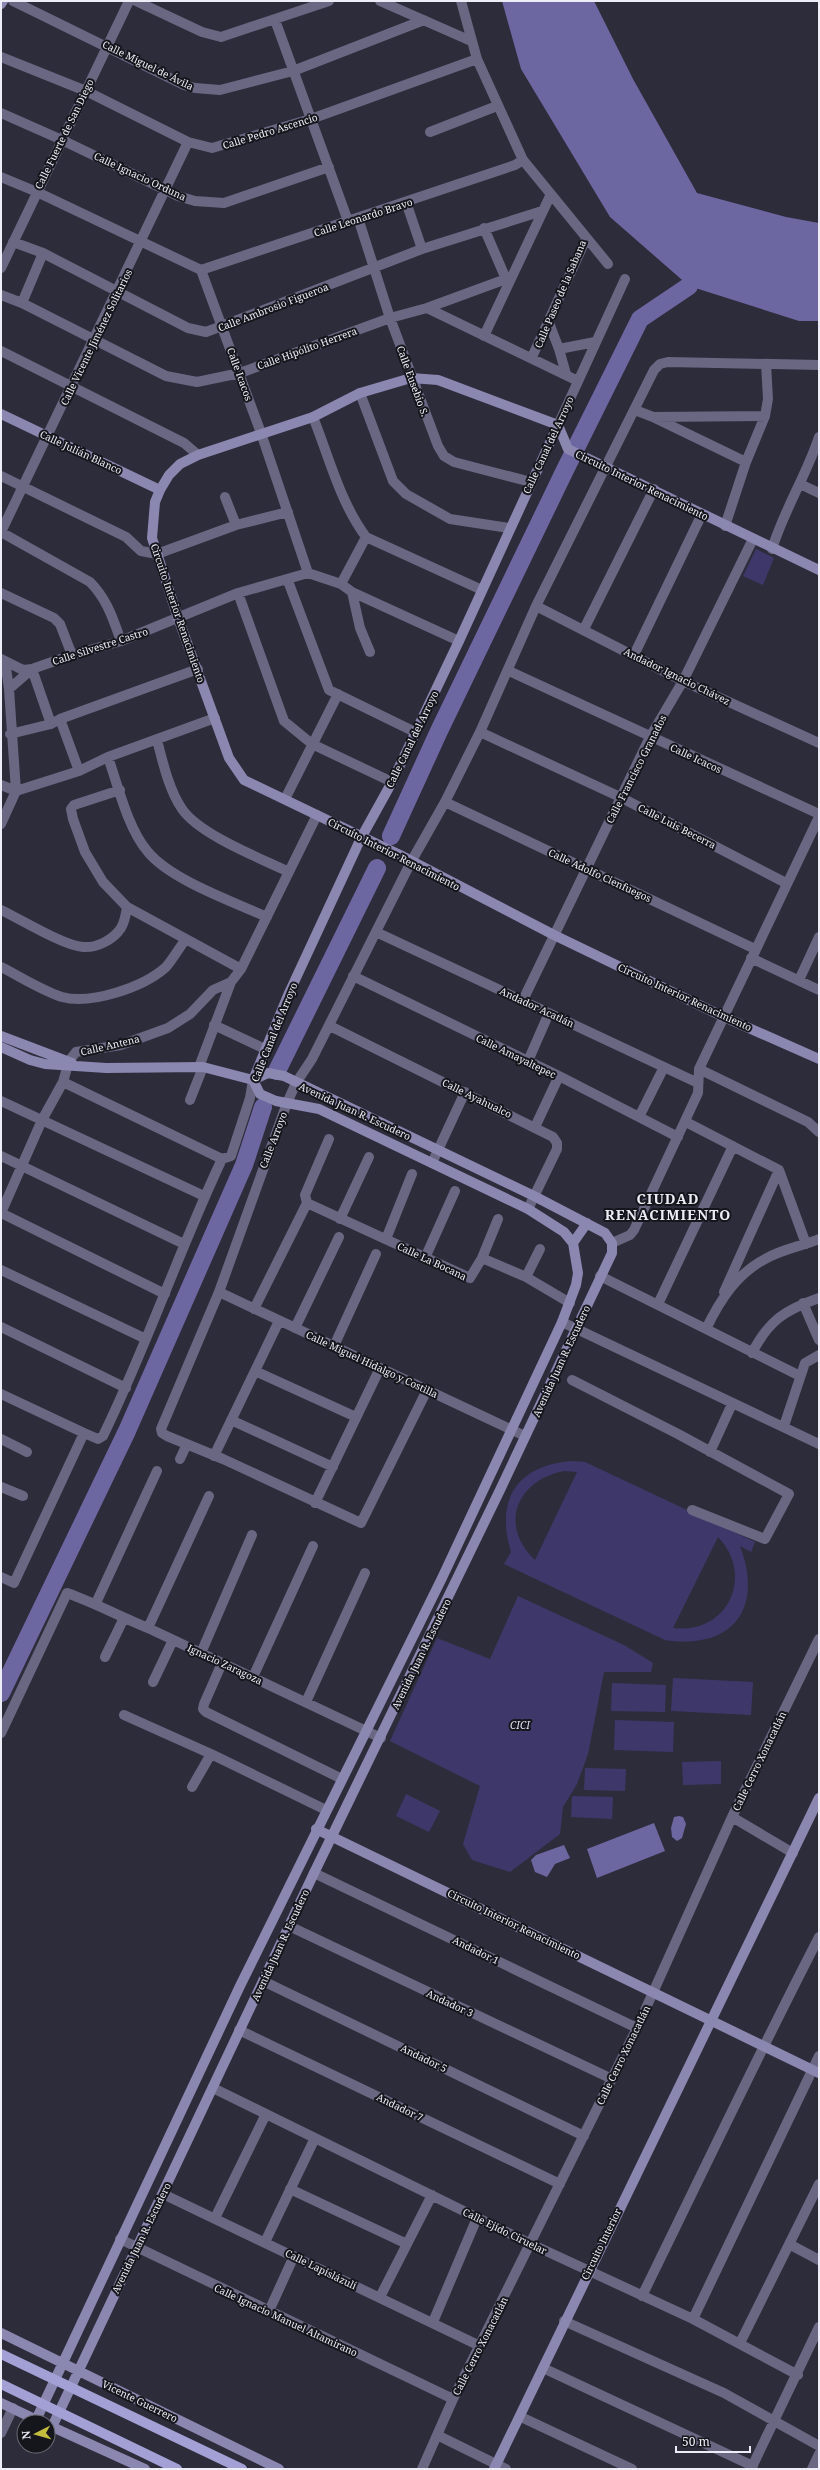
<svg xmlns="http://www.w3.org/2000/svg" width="820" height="2470" font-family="'Noto Serif',serif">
<rect width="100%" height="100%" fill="#2d2c3b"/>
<path fill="#3e386a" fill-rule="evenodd" d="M756,549l18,9 -11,27 -20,-9z
M571,1461l14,1 170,80 -4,10 -11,-6c24,63 -8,104 -75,94l-161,-76 7,-12c-16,-53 6,-86 60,-91zM564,1471l13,1 -42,88c-37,-35 -18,-80 29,-89zM718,1537c37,38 10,98 -45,91z
M518,1596l106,49 29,18 -2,9h-47l-16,82 -11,30 -14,23 -3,27 -50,38 -38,-12 -9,-16 17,-58 -90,-45 47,-103 53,21z
M673,1678l80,4 -2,33 -80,-4z
M612,1683l54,2 -1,27 -54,-1z
M615,1720l59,2 -1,30 -59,-2z
M721,1761v23l-38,1 -1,-23z
M585,1768l41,1 -1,22 -41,-1z
M406,1794l34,17 -11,21 -33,-16z
M572,1796l41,1 -1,22 -41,-2z"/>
<path fill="#6c67a1" d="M502,1h92l39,78 64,114 89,24 33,6v98h-20l-110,-35 -79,-69 -89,-148z
M679,1816l4,1 3,7 -4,14 -5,3 -5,-4 -1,-9 3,-11z
M654,1823l11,28 -68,27 -10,-29z
M564,1845l6,13 -15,6 -8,13 -12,-5 -4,-12 5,-5z"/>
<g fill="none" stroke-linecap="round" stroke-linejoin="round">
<path stroke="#6c67a1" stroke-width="18" d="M391,836l48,-105 125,-259 76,-153 49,-33
M277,1071l100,-203
M1,1693l126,-262 117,-266 19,-58"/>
<path stroke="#696781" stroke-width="10" d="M13,1l171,84 11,3 25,2 73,-19 131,-51
M136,1l66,31 19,5 108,-36
M380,1l91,40
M461,1l16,58 46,101 85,104
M275,20l73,201
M1,57l85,34 102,51 24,6 99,-29 166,-60
M1,113l61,27 116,56 17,5 29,2 105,-36
M430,132l67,-26
M1,177l36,15 164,78 60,163 47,140
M406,202l16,47
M358,218l32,100 48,128 6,10 10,6 77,20
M484,228l22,51 4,2
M13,242l30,11 145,75 18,4 216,-83 120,-38
M1,268l128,-267
M201,270l314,-105 8,-5
M1,295l21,8 144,73 31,6 43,-9 150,-55 37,-10 79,-29
M22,303l21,-50
M427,308l151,73
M549,323l10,26 36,-7
M484,336l67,-142
M559,349l7,25
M1,351l183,92 14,12
M532,357l54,-118
M360,393l33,88 13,13 44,25 59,9
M635,410l18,7 112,-1
M313,417c16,40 27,85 53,120l116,53
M655,418l91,44
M558,425l67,-146
M1,476l125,61 15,14 16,3 79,-29 52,-13
M800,484l19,9
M225,497l11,28
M725,526l21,-64 19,-46 3,-17 -2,-35
M1,532l187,-390
M1,532l89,50c17,17 23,37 31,59
M772,549c12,-39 34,-73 47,-112
M308,573l33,11 11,8 107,49
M288,581l41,109 86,42
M341,584l25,-47
M352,592l8,36 10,24
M1,593l53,25 6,6 12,31
M238,593l46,128 28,23 80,38
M536,606l147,75 136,62
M584,629l70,-140
M634,655l68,-141
M1,659l22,11 9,-1 19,55
M509,671l310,143
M9,689l23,-20 40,-14 49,-14 117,-48 70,-20
M60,719l19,52
M480,732l140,65 166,86
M10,734l41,-10 9,-5 138,-50
M157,740c6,23 12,50 25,69 18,26 78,49 107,63
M108,757c10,29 20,72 40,95 23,28 86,50 119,65
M1,785l15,6 63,-20 29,-14 107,-39
M120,790l-46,15 -3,4 2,10 12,33 18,30 24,25 114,62
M285,799l53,-105
M445,802l310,147
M1,824l15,-33 -7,-102 -4,-28
M1,910c19,9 63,36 82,37 14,1 30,-7 38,-19 3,-5 5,-14 6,-21
M376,932l322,151
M751,958l68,32
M1,967c20,10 40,23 61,30 29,8 82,-10 104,-30 7,-8 13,-19 20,-28
M353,976l206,100 119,61
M799,980l20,-43
M523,1000l127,-263 33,-56 70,-142
M214,1025l51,24
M330,1026l223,111 4,6v6l-29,60
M528,1061l21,-48
M199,1067l32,-85 10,-13 76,-154
M699,1069l109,53 11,10
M63,1082l159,77
M190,1100l13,-33
M1,1101l203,95
M639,1117l25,-50
M686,1122l93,48 27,74
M535,1127l24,-51
M329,1139l-24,56 2,8 163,75 12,-20 16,-39
M1,1156l183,88
M432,1163l33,-71
M1,1213l41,-93 21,-38 6,-21 7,-9 45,-7 47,-17 22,-14 23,-24 18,-8
M1,1213l164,81
M340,1219l29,-62
M386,1239l26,-65
M612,1243l18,-8 4,-5 64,-137 1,-24 120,-252
M425,1258l30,-67
M482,1258l44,19 44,26
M1,1270l145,69
M600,1276l200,100
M526,1277l14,-28
M219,1292l306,144
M724,1292l55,-122
M803,1303l16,37
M658,1304l75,-158
M254,1309l53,-106
M562,1322l257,122
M1,1327l125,61
M295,1328l44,-91
M706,1329c14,-29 31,-56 61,-71 16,-9 35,-12 52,-19
M334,1346l42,-92
M752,1353c17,-33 33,-43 67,-55
M255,1371l101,46
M572,1380l106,54 111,60 -24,45 -73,-29
M427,1390l-66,133 -138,-64 -56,-23 -5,-3 -1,-4 58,-137 68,-189 9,-20 16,-24 99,-197 34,-60 35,-70 56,-126 118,-236 6,-6 8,-2 151,3
M1,1394l83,39 14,6 5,-3c44,-90 76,-186 119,-277l9,-3 19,-58 3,-18
M231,1420l102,47
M784,1426l21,-63 14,-8
M1,1439l26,13
M710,1452l22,-48
M214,1456l65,-135
M180,1459l7,-15
M1,1487l22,9
M315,1503l65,-135
M1,1577l13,6 70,-150
M96,1603l61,-132
M148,1628l61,-132
M201,1653l51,-118
M105,1657l19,-39
M222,1663l-18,41 -1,5 3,3 136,67
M253,1677l60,-131
M153,1682l20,-42
M306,1702l59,-129
M124,1715l87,39 115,56
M1,1733l66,-140c28,10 54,24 81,35l233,110
M192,1787l19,-33
M732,1817l61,36
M314,1873l323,155
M289,1926l323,153
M263,1981l321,155
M239,2030l321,154
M213,2088l318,156 162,75 105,56
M290,2189l117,55
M163,2194l317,152
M215,2218l51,-104
M120,2239l333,160
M265,2242l50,-104
M789,2244l30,16
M642,2296c59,-120 116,-241 177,-359
M380,2297l52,-102
M269,2311l25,-55
M693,2319l126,-263
M564,2321l160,72 95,53
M433,2322l44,-104
M740,2343l79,-159
M543,2368l210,98
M521,2417l111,52
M1,2433l12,-25
M437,2435l69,34
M422,2469l31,-70 184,-371 95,-211 87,-178
M751,2469l68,-142
M812,2469l7,-15"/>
<path stroke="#8a87b0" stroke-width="10" d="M1,4l2,-3
M1,414l159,76
M819,570l-251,-121 -10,-24 -120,-45 -27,-2 -51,15 -47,24 -115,38 -18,9 -11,11 -9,15 -5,12 -3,36 26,80 51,140 15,22 156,75 154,80 170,82 95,42
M1,1036l71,27
M1,1047l29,13 15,4 61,4 97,-1 50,13 7,14 16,7 43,8 209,100 36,23 9,11 5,30 -2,12 -14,37 -120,256 -202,408 -204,434
M253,1080l36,-87 72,-155 31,-56 67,-141 99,-216
M573,1243l14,-20
M316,1829l503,244
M1,2333l278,136
M1,2403l40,19
M48,2425l97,44
M52,2427l262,-554 186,-383 112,-237v-10l-7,-10 -71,-37 -250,-120 -16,-3 -15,7
M494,2469l325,-671"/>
<path stroke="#a3a0d5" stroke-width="10" d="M1,2354l241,115
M1,2384l176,85"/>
</g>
<g text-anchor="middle" stroke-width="4" stroke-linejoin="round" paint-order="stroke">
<g font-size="10" fill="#ededf7" stroke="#15151c">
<text transform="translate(148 65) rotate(26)" y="4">Calle Miguel de Ávila</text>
<text transform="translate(270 131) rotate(-17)" y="4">Calle Pedro Ascencio</text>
<text transform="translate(64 134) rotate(-64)" y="4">Calle Fuerte de San Diego</text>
<text transform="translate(140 176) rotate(25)" y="4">Calle Ignacio Orduna</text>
<text transform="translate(363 217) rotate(-18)" y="4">Calle Leonardo Bravo</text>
<text transform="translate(560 294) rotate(-67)" y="4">Calle Paseo de la Sabana</text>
<text transform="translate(273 307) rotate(-21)" y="4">Calle Ambrosio Figueroa</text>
<text transform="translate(96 337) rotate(-64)" y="4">Calle Vicente Jiménez Solitarios</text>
<text transform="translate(307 348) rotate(-20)" y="4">Calle Hipólito Herrera</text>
<text transform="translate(240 374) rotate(70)" y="4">Calle Icacos</text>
<text transform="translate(413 381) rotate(70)" y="4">Calle Eusebio S.</text>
<text transform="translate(548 445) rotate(-65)" y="4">Calle Canal del Arroyo</text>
<text transform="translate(81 452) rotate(25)" y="4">Calle Julián Blanco</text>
<text transform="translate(642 485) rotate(26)" y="4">Circuito Interior Renacimiento</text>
<text transform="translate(178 613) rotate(71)" y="4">Circuito Interior Renacimiento</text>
<text transform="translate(100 646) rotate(-18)" y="4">Calle Silvestre Castro</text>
<text transform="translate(677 676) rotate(26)" y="4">Andador Ignacio Chávez</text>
<text transform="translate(412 739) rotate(-64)" y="4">Calle Canal del Arroyo</text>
<text transform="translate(696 758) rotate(25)" y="4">Calle Icacos</text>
<text transform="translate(636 769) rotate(-63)" y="4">Calle Francisco Granados</text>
<text transform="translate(677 826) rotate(27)" y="4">Calle Luis Becerra</text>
<text transform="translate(394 854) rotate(27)" y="4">Circuito Interior Renacimiento</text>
<text transform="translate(600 875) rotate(25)" y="4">Calle Adolfo Cienfuegos</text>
<text transform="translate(685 997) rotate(25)" y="4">Circuito Interior Renacimiento</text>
<text transform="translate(537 1007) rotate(25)" y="4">Andador Acatlán</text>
<text transform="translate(274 1032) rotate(-68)" y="4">Calle Canal del Arroyo</text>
<text transform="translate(110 1045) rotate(-13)" y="4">Calle Antena</text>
<text transform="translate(516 1056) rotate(26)" y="4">Calle Amayaltepec</text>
<text transform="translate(477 1098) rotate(26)" y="4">Calle Ayahualco</text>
<text transform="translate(355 1111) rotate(25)" y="4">Avenida Juan R. Escudero</text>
<text transform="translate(273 1140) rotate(-69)" y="4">Calle Arroyo</text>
<text transform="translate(432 1261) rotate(25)" y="4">Calle La Bocana</text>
<text transform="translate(561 1361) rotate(-65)" y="4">Avenida Juan R. Escudero</text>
<text transform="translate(372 1364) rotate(25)" y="4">Calle Miguel Hidalgo y Costilla</text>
<text transform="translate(421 1654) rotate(-64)" y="4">Avenida Juan R. Escudero</text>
<text transform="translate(225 1664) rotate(25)" y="4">Ignacio Zaragoza</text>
<text transform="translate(759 1761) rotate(-64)" y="4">Calle Cerro Xonacatlán</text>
<text transform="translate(514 1924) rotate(26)" y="4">Circuito Interior Renacimiento</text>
<text transform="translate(280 1945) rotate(-65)" y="4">Avenida Juan R. Escudero</text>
<text transform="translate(476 1950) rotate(26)" y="4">Andador 1</text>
<text transform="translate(450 2003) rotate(25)" y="4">Andador 3</text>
<text transform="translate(623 2055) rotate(-64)" y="4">Calle Cerro Xonacatlán</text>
<text transform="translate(424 2058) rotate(26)" y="4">Andador 5</text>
<text transform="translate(400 2107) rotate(26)" y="4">Andador 7</text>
<text transform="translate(505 2231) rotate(26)" y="4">Calle Ejido Ciruelar</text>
<text transform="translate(141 2238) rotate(-64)" y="4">Avenida Juan R. Escudero</text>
<text transform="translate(601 2244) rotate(-64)" y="4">Circuito Interior</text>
<text transform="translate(321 2269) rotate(26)" y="4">Calle Lapislázuli</text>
<text transform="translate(286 2320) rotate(25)" y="4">Calle Ignacio Manuel Altamirano</text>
<text transform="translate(480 2346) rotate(-63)" y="4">Calle Cerro Xonacatlán</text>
<text transform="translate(140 2401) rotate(26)" y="4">Vicente Guerrero</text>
</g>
<g font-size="10" font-style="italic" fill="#e0dff1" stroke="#15151c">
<text x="520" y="1729">CICI</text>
</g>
<g font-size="14" font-weight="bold" letter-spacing="1" fill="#ededf7" stroke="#15151c">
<text x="668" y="1204">CIUDAD<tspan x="668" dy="16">RENACIMIENTO</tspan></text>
</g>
</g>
<rect width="820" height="2470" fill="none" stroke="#ededf7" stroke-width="4"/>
<g transform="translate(36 2434) rotate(264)"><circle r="19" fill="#15151c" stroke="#6b6b74"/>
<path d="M0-3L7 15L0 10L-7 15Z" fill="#c2bd3f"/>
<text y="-6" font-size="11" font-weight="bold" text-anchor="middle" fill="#ededf7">N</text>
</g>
<path d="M676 2446v6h74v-6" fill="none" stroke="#ededf7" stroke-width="2"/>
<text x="682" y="2446" font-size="12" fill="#ededf7" stroke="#15151c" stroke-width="3" paint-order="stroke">50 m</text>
</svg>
